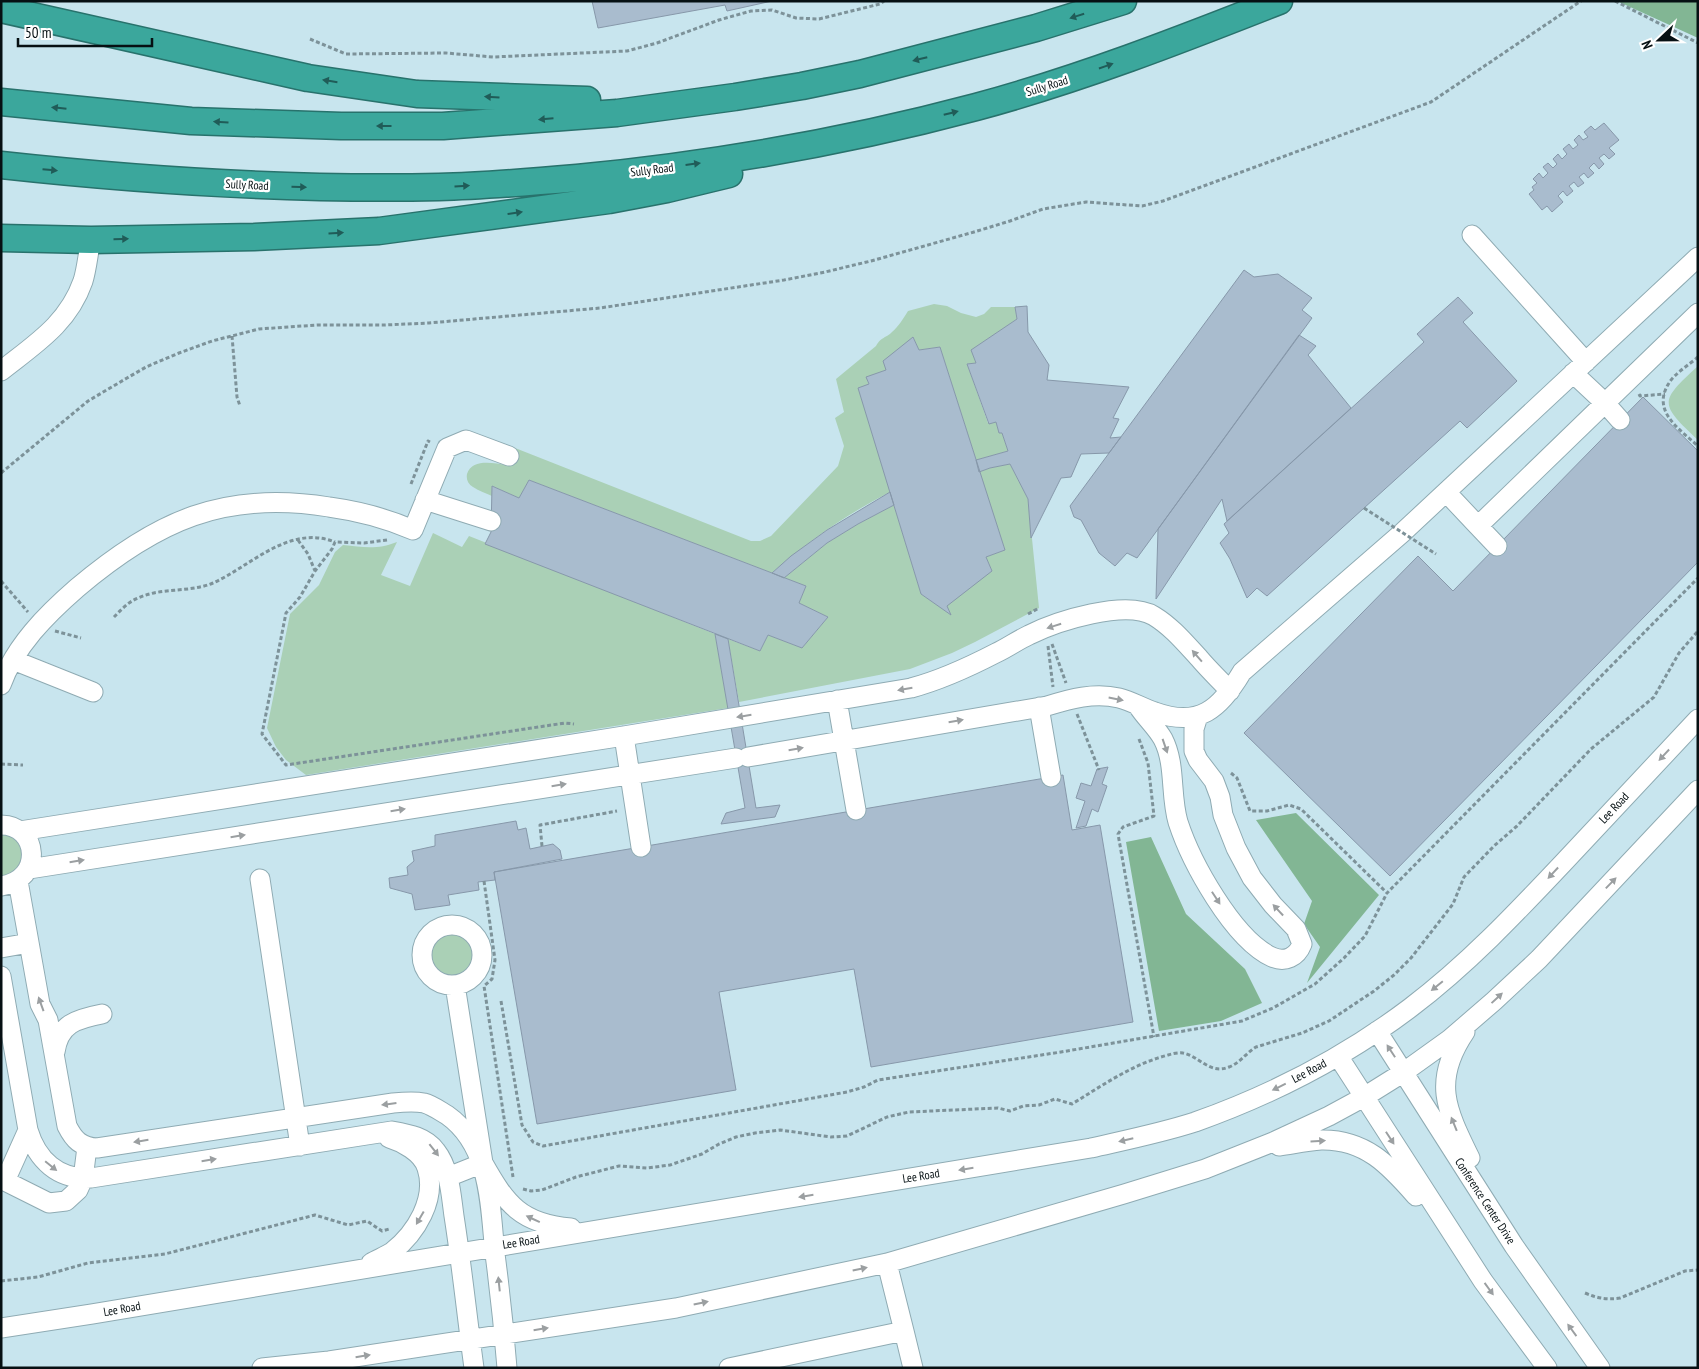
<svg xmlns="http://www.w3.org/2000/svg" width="1699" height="1369" font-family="'PT Sans Narrow',sans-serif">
<rect width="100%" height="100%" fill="#c8e5ee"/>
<path fill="#aad0b6" d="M934,304l13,2 14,7 15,4 8,-3 7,-7h24l2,12 -45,31 4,13 -9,1 21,59 8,-1 3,10 3,1 6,18 -32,9 -36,-113 -21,3 -6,-13 -27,33 -19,8 23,114c-43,22 -83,50 -118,81l-243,-93 -10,18 -27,-12v10c-6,-3 -13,-5 -19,-9 -5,-3 -7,-7 -6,-13 5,-16 27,-11 39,-9l4,-19 241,95h9l11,-5 67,-70 6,-20 -9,-28 9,-6 -8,-33 40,-33c6,-10 9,-7 16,-14 7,-6 11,-13 16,-21z
M1698,366v74c-39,-37 -39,-38 0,-74z
M1010,464l18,35 11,109 -64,34 -23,11 -42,16 -171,33 -11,-63 32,12 8,-16 34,13 26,-31 -29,-14 7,-17 -22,-8 43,-35 31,-19 36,-19 27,89 29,20 -5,-10 47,-33 -6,-14 19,-7 -26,-78 11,-4z
M433,533l29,14 7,-11 246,98 13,74 -422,67 -20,-15 -10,-13 -9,-19 23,-114 29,-29 16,-33 8,-7c20,2 34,5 54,-3l-16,33 29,11z
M1,833c10,1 23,9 23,21 0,5 -4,12 -6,16l-17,8z
M431 955a21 21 0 1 1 42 0a21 21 0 1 1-42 0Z"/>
<path fill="#82b694" d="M1617,1h81v37z
M1296,813l83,82 -72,88 13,-36 -16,-23 8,-23 -56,-81z
M1151,837l35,77 59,55 17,34 -41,18 -62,10 -33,-189z"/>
<path fill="#a9bcce" stroke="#8798aa" d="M592,1h180l-45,10 -2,-6 -127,23z
M1604,123l15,17 -10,8 6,6 -6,5 -5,-5 -5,4 5,6 -5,5 -5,-6 -5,5 5,5 -6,5 -4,-5 -5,4 5,6 -6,4 -4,-5 -5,4 4,5 -6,5 -4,-5 -5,5 5,6 -11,10 -5,-6 -5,4 -13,-16 5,-4 -2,-3 5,-4 -4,-4 6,-6 4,5 5,-5 -5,-6 5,-4 5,5 4,-4 -4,-5 5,-5 4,5 5,-5 -4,-5 6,-5 4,5 5,-4 -4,-5 5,-5 4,5 5,-3 -4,-5 7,-6 4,4z
M1244,270l10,7 24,-3 34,24 -10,12 10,8 -175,240 -10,-5 -12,13 -16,-13 -18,-33 -7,-3 -4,-11z
M1458,297l15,16 -10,9 54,59 -50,47 -7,-7 -193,175 -10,-8 -10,10 -17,-39 -10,-16 9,-10 -5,-9 200,-182 -7,-8z
M1027,306l1,26 21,33 -2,15 82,7 -16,31 6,1 -9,19 11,-1 -12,16 -28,1 -10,23 -10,1 -30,60 -3,-39 -18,-35 -20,4 -11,4 -3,-12 32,-9 -6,-18h-3l-3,-11 -7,2 -22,-60 9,-1 -5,-13 46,-31 -2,-12z
M1299,335l17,11 -8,9 43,53 -124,113 -5,-22 -66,100 2,-70z
M913,337l6,13 21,-3 65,203 -19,7 6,14 -45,35 4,9 -30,-21 -63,-206 11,-4 -3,-7 20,-7 -3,-9z
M1643,397l55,54v111l-308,314 -146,-143 174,-177 35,35z
M529,480l277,106 -7,17 29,14 -26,31 -34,-13 -8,16 -275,-107 6,-12 1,-46 27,12z
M890,492l4,13 -36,19 -31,19 -43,35 -12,-5 19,-17 36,-26z
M715,634l13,5 28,169 24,-3 -5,12 -54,7 5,-11 19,-5z
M1108,767l-6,17 5,2 -9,26 -6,-3 -6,17 -10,2 9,-27 -9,-3 5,-15 10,3 6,-17z
M1063,775l9,55 28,-5 33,197 -262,45 -17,-98 -135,23 17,98 -199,34 -43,-252z
M516,821l2,9 8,-2 4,21 23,-5 7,6 2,9 -68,13 1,8 -17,2 1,8 -31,5 2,10 -35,5 -3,-16 -22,-6 -1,-10 19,-3 -1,-8 7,-6 -2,-10 23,-5v-11z"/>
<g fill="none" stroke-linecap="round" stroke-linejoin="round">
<defs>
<path id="minor" d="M1472,235l114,127
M1,371c34,-27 67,-47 82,-90 4,-13 5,-28 8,-41
M1573,373l32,30 15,17
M1446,492l32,34 220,-213
M425,500l66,21
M1478,526l19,20
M13,660l80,32
M1,685c14,-39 45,-70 76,-97 79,-67 147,-98 252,-81 29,4 57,11 84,23l34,-82 19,-8 43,16
M837,700l19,110
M1138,706c7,11 19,22 25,33 13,25 7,56 15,83 13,40 55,117 94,135 13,6 25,0 30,-13l-6,-15 -23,-24 -21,-27 -16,-30 -13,-33 -3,-18 -6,-16 -16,-21 -4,-9v-22l4,-13
M1039,707l12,70
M624,736l17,111
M748,757l299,-51c23,-7 47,-14 72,-8 12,3 24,10 36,14 44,16 65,-3 87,-40l160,-139 296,-276
M1,825c38,0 43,55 0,61
M20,831l604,-95 287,-48c30,-8 58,-21 85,-35 11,-5 22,-13 33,-18 28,-14 97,-36 125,-19 18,11 31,27 45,42 10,12 21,22 31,33
M29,869l707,-111
M260,879l40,267
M18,881l22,123 8,16 19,106c7,14 14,21 30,22l296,-45c10,-1 21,-2 31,0 8,2 16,8 23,12 44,31 43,91 48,139 5,38 9,76 12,114
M422 955a30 30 0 1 1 60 0a30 30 0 1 1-60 0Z
M1,948l28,-5
M1,976l27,154c9,30 30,50 63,48l301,-47c17,3 34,6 44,20 14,18 15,44 18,65 8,51 13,101 20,152
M455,985l28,178c23,41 38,61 88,65
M1377,1031l137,215 86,122
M1465,1032c-33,49 -19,77 5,126
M55,1052c4,-28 21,-33 47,-38
M1338,1056l145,225 64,87
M1279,1146c14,-2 28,-5 42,-6 44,-1 68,25 95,56
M448,1177l35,-14
M1,1180l4,1 23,-51
M5,1181l44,22 17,-2 12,-11 5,-11 4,-32
M371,1263c7,-4 15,-7 21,-11 24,-19 45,-53 35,-84 -5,-16 -25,-26 -38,-30
M887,1263l17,68
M1,1328l91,-14 999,-166c35,-8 70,-15 104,-26 76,-27 150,-65 215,-114 57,-43 106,-95 155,-147 44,-47 88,-94 133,-142
M262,1368l67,-7 347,-53 211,-45 237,-69 81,-25 68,-27 56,-26 35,-19 40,-25 46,-33 44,-38 45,-42 159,-169
M729,1368l175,-37 9,37"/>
<path id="highway" d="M1,9l307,69 109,16 170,6
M1,102l190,19 150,5h102l174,-13 118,-16 67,-11 58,-12 176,-46 87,-27
M1,165c146,16 292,25 438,22 46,-1 92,-5 138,-9 134,-13 268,-36 399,-71 104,-28 204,-67 303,-106
M1,238l90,2 163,-3 125,-6 230,-31 58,-11 62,-15"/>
</defs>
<use href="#minor" stroke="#8fabb3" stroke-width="21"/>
<use href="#highway" stroke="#28726c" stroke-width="29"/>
<path stroke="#7d9299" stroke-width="3" stroke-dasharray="4 2.5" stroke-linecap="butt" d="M1615,1l83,42
M310,39l36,15 100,-1 47,4 134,-6 30,-8 62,-23 32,-9 21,-1 24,8 23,1 61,-15 4,-3
M232,336l5,61 3,9
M1698,357c-8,7 -24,17 -29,26 -18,28 10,46 29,63
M1639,394l1,2 25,-2
M1,473l87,-72 39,-23 19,-11 33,-14 33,-12 47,-12 58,-4h68l44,-2 171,-15 184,-28 41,-8 46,-11 103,-29 36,-11 33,-12 43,-7 56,4 21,-5 268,-99 150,-101
M411,484l17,-43 2,1
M298,540l10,14 7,17
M387,540l-23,3 -29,-1 -3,7 -17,22 -15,26 -14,16 -24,121 24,31 279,-42 9,1
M1,581l27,31
M1028,614l11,-6
M114,617c7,-7 14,-15 24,-19 24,-11 51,-5 75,-15 38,-17 76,-59 122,-41
M55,631l26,7
M1052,644l14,39
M1048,646l5,41
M1077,714l22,56
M1139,739l9,24 6,53 -31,11 -5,7 36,203
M1,764l22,1
M1231,773l6,5 13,33h17l22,-6 12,4 86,84 311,-315
M542,846l-2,-21 77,-14
M484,881l11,79 -3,19 -8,7 29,191
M501,1001l21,124 11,17 10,4 304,-54 17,-5 14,-7 183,-28 181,-31 31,-13 42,-24 29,-26 21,-22 22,-43
M523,1189l8,2 11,-1 34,-13 43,-11 28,2 23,-3 32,-11 17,-10 17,-7 19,-4 25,-3 51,7 16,-1 40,-19 22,-5 89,-4 12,3 13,-5 16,-1 16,-6 17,5c31,-19 61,-40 96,-49 3,-1 11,-3 15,-2 16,3 27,22 46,14 11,-4 17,-14 27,-20l46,-14 27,-12 45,-30 20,-16 17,-17 42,-54 11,-27 30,-31 23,-20 74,-77 63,-52 25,-44 19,-22
M1,1281l37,-4 50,-14 77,-9 150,-39 33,10 19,-4 15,10 7,-2
M1585,1293c12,5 21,7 35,5l65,-27 13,-1"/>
<use href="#minor" stroke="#fff" stroke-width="19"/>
<use href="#highway" stroke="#3ba79c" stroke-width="26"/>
<path stroke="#7d9299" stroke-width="3" stroke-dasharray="4 2.5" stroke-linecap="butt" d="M1364,508l72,46"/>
</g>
<defs><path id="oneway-solid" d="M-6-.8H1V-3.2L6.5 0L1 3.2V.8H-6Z" transform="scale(1.25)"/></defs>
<g fill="#205c58">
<use href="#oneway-solid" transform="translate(1077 16) rotate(163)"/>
<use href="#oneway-solid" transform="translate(920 59) rotate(166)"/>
<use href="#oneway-solid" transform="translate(1106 66) rotate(-19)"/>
<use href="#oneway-solid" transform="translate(330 81) rotate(-171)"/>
<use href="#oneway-solid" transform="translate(492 97) rotate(-177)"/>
<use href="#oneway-solid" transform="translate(59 108) rotate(-174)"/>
<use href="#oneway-solid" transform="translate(951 113) rotate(-14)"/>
<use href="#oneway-solid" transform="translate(546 119) rotate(175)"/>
<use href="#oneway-solid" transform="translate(221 122) rotate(-177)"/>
<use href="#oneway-solid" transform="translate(384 126) rotate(180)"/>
<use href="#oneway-solid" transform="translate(693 164) rotate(-7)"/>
<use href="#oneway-solid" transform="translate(50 170) rotate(5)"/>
<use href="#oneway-solid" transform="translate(462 186) rotate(-3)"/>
<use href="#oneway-solid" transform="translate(299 187) rotate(1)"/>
<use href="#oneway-solid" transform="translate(515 213) rotate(-8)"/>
<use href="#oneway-solid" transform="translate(336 233) rotate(-3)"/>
<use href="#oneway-solid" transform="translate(121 239) rotate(-1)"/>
</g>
<g fill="#9b9fa1">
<use href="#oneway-solid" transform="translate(1054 626) rotate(163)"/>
<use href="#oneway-solid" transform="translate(1197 656) rotate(-131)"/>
<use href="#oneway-solid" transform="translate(905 689) rotate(170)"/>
<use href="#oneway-solid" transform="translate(1116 699) rotate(11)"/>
<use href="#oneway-solid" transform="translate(744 716) rotate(171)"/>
<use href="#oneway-solid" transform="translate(956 721) rotate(-10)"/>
<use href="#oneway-solid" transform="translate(1165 746) rotate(71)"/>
<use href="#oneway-solid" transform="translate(796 749) rotate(-10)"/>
<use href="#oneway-solid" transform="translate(1664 755) rotate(133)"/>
<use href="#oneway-solid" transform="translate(559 785) rotate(-9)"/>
<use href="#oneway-solid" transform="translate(398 810) rotate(-9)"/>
<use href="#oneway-solid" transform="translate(238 836) rotate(-9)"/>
<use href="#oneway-solid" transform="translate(77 861) rotate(-9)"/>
<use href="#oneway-solid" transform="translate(1553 873) rotate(133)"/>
<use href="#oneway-solid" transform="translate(1611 883) rotate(-46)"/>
<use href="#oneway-solid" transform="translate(1216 898) rotate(57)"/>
<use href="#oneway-solid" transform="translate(1278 910) rotate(-133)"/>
<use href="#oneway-solid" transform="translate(1437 986) rotate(141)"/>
<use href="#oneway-solid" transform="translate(1497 998) rotate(-43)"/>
<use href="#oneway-solid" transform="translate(41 1004) rotate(-110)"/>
<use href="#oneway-solid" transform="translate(1391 1051) rotate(-123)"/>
<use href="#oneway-solid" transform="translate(1279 1087) rotate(154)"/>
<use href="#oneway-solid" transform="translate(389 1104) rotate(173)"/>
<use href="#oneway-solid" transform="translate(1454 1124) rotate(-112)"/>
<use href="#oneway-solid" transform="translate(1390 1138) rotate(57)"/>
<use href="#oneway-solid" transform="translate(1126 1140) rotate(167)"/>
<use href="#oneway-solid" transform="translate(141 1141) rotate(171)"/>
<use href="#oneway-solid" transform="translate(1318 1141) rotate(-3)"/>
<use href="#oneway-solid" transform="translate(434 1150) rotate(52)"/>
<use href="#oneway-solid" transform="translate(209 1160) rotate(-9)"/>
<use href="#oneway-solid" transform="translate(51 1166) rotate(39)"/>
<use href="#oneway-solid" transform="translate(966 1169) rotate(171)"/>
<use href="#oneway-solid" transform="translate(806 1196) rotate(171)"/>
<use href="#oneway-solid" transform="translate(420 1218) rotate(120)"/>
<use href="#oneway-solid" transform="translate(533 1219) rotate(-155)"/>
<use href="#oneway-solid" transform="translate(860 1269) rotate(-12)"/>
<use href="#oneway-solid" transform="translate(499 1284) rotate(-96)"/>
<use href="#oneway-solid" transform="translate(1489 1289) rotate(54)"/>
<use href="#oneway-solid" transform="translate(701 1303) rotate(-12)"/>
<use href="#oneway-solid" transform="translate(541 1329) rotate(-9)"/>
<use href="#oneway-solid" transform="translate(1572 1330) rotate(-126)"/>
<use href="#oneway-solid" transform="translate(363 1356) rotate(-9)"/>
</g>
<g text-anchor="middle" stroke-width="4.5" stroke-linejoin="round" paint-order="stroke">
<g font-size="12" fill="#061013" stroke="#fff">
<text transform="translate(1047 86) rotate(-17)" y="4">Sully Road</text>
<text transform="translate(652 170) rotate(-7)" y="4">Sully Road</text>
<text transform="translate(247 185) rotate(3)" y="4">Sully Road</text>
<text transform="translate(1614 808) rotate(-47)" y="4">Lee Road</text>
<text transform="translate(1309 1071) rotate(-28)" y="4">Lee Road</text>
<text transform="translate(921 1176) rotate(-9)" y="4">Lee Road</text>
<text transform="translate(1485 1201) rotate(57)" y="4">Conference Center Drive</text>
<text transform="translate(521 1242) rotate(-9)" y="4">Lee Road</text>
<text transform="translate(122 1309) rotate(-10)" y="4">Lee Road</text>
</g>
</g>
<rect width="1699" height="1369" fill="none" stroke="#061013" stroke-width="5"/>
<g transform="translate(1659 40) rotate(248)" stroke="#ffffff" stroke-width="4" paint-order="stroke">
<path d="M0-4L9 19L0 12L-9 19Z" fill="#061013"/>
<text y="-8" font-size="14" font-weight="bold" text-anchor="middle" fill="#061013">N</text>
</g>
<path d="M18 38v8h134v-8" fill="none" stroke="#061013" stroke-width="2.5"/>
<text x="25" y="38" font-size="15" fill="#061013" stroke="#ffffff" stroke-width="4" paint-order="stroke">50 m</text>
</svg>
